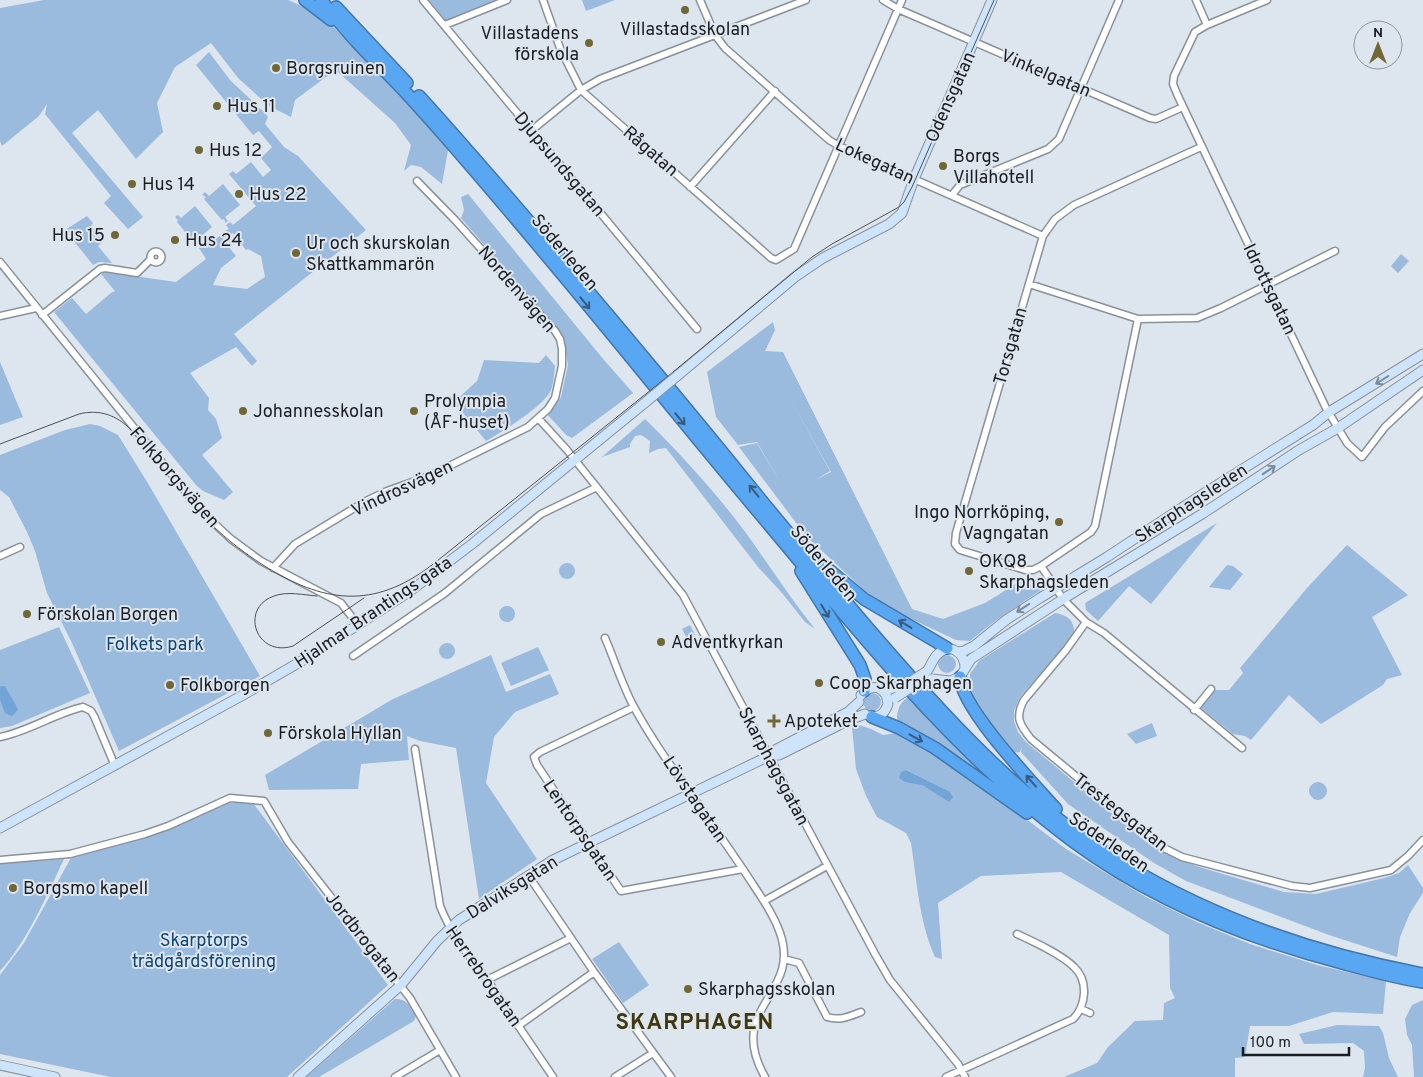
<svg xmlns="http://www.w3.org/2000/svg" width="1423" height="1077" font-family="Overpass,sans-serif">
<rect width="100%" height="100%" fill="#dde5ef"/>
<path fill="#9abbde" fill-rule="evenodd" d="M44,0h244l34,15 91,93 35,42 -6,34 -21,-17 -10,-2 -7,6 7,-26 -16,-22 -57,-51 -12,5 -31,23 -4,17 -22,-11 -31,-28 -27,-35 -36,24 -18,36 6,29 -27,27 -38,-49 -26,23 71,84 -15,12 -24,-26 7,-7 -66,-82 2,-10 -8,12 -37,30 -2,-5v-133z
M429,0h70l-53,21z
M582,0h33l-29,11z
M209,52l21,28 35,33 3,4 -3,7 19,23 14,9 68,74 -132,104 23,27 -5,5 -16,-19 -46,26 19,25 -1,12 8,9 6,19 -20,17 31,37 -9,8 -21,-9 -7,-6 -142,-173 18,-14 14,16 25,-21 4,-2 -14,-17 5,-2 70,10 30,-23 -7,-11 3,-3 3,3 18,-15 4,5 -3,3 12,15 -15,12 -8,17 34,4 18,-12 -4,-21 -13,-7 -2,1 -13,-17 -4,3 -4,-5 4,-2 -3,-4 4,-3 3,3 23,-19 -27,-32 4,-3 3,3 15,-12 12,15 8,-7 -10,-12 11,-11 -13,-16 -6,4 -57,-70z
M223,184l17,21 -15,12 3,4 -3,2v-2l-2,-2 -1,1 -18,-21 2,-2 -4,-2 3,-3 4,4z
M468,194l136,166 29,33 -61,45 -6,-3 -19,-21 7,-6 7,-11 7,-32 -5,-29 -102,-118 3,-8 -3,-13z
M195,206l17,21 -14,12 2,4 -2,2 -2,-3 -2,1 -17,-21 1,-2 -3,-3 3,-2 3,3z
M87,216l6,7 -2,3 12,15 -5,5 14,17 -13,-1 -6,3 -28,-35z
M1401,254l8,7 -11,12 -7,-7z
M773,322l2,8 -10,21 18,1 129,257 31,10 42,-16 40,-25 4,1 12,11 -46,31 -25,20 -14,-1 -51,-24 -39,-24 -60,-56 -67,-89 18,-4 26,44 -26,-45 -19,3 -22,-28 -9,-45zM787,393l44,79 -14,7 13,-8z
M546,355l9,11c-1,7 -1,17 -4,24 -7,16 -49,42 -65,51l-32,-39 23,-21 7,-21 55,3z
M0,362l23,55 -23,8z
M645,419c36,35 71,74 101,114 23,32 44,65 69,96l-10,-7 -23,-29 -24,-26 -92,-119 -8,1 -9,4 1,-12 -9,-6 -6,1 -5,8v3l-28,10z
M90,424l10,2 18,9 31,50 111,191 -141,75 -47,-108 -25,-50 -12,-42 -8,-19 -18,-35 -9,-7v-35l65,-25z
M1217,523l-66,81 -22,-18 -31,35 -12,-11 -1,-7z
M1347,545l61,50 -36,22 30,58 -15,4 -4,6 -62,39 -32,-29 -38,45 -6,-4 -12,-2 -34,-28 15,-16h15l14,-17 -3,-5 67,-80z
M559 571a8 8 0 1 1 16 0a8 8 0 1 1-16 0Z
M1227,565l6,1 10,8 -13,16 -21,-3z
M499 614a8 8 0 1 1 16 0a8 8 0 1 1-16 0Z
M1055,613c14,2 20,9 19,22l-54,62 -6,14v10l4,11 8,10 125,104 45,20 88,26 32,2 68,-16 15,-5 9,-8 15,23v5l-13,20 -10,24 -3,20 -68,-22 -143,-54 -32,-18 -86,-59 -47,-52 1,-5 -2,5 -8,1 -11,-14 -28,-43 -3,-11v-11l9,-13z
M690,625l5,10 -5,3 2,5 -9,4 -2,-4 4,-2 -1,-3 2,-1 -4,-8z
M59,627l31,66 -78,33 -12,2v-78z
M439 651a8 8 0 1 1 16 0a8 8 0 1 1-16 0Z
M538,647l11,23 -38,16 -10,-23z
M491,655l15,37 44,-18 9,20 -44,18 -21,25 -8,46 51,76 -58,40 -23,-151 -36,-7 -13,-5 2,24 -48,4 -3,25 -89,1 -4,-15 128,-76z
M938 664a9 9 0 1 1 18 0a9 9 0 1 1-18 0Z
M863 702a9 9 0 1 1 18 0a9 9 0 1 1-18 0Z
M908,697l75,73 -3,2 -36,-24 -47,-27c0,-12 2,-17 11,-24z
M1152,723l5,13 -21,8 -9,-10z
M859,725l12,4 12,6 14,-2 28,15 40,25 101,76 80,48 51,25 53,22 67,21 69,16 -3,33 -50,-2 -44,14h-39l-5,31 -10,1v19h-171l33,-14 11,-16 27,-26 28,-1 1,-17 11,-5 -5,-10 -1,-53 -108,-63 -80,4 -43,27 4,56 -7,-2c-16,-35 -18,-76 -24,-114l-5,-10 -29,-16 -11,-21 -10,-27 -4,-42zM906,770l43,21 -1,10 -47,-29z
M1309 791a9 9 0 1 1 18 0a9 9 0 1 1-18 0Z
M227,803h26l135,182 -101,92h-176l-111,-23v-79l24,-32 48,-87 75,-19z
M64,859c-17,36 -37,83 -64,112v-107z
M619,942l30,43 -26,18 -31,-44z
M395,999c13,0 14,7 21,17l-2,5 -95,56h-13z
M1423,1000v77h-9l-2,-32 -5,-10 -2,-16 7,-14z
M1337,1025l42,1 4,7 6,25 9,19h-35l2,-9 -1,-17 -11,-8 -49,1 -5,-10z"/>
<path fill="#72a4d7" d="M2,686h3c4,9 10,15 13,24l-6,6 -7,-3 -5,-13v-13z
M906,770l43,21 4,6 -4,5 -27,-17 -17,-3 -6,-4 2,-6z"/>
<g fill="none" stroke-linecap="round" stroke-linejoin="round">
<defs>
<path id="street" d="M423,0l274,329
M543,0l17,48 21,42 190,168 5,2 18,-11 108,-249
M700,0l15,35 10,13 104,92 10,6 204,90
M883,0l15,9 252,109 6,1 27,-12
M1196,0l11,25
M1267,0l-60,25 -12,7 -21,44 -1,8 4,10 149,314 21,35 15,14 23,-30 38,-36
M445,25l62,-25
M532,130l49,-40 19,-11 206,-79
M690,187l85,-96
M952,195l8,-10 88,-36 11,-10 60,-139
M150.5 257a5.5 5.5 0 1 1 11 0a5.5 5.5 0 1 1-11 0Z
M0,262l203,251 28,26 30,22 80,42 17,22
M1029,284l109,35 59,-1 24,-10 114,-57
M42,315l58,-46 5,-1 32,5 14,-14
M0,316l36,-8
M1138,319l-43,207 -4,6 -50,34 22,33 23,23 -20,28 -42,50c-9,17 -5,24 7,39l129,107 22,11 110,29 18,2 81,-18 17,-14 15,-16
M538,418l29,32 116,145 192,359 15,26 68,84 7,13
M0,556l20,-9
M1041,566l-8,4h-8l-65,-20 -5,-6 1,-11 87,-297 12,-17 19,-14 127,-58
M273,568l22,-24 71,-43 21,-10 42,-15 99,-49 20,-18 7,-11 7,-32v-17l-2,-10 -5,-8 -100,-111 -38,-39
M1086,622l18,11 138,115
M605,638c10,23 17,47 29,69 20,37 45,70 69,104 17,25 35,50 51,75 10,15 20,30 26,47 22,62 -55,74 -15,144
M353,656l92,-63 96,-79 54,-26
M634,707l-94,45 -6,5 3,8 84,126 122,-22
M1194,710l17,-21
M0,737c30,-6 55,-24 83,-30l8,4 3,5 21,50
M415,749l25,157c12,30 29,50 48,75 22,32 43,64 65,96
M0,860l70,-6 75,-20 23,-8 62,-28 34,3 24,41 122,156 46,79
M528,875l66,97 77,105
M764,901l63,-35
M784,959l15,4 28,54c13,4 21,0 34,-5
M487,980l84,-42
M1081,1009l9,4
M518,1026l76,-54
M395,1077l45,-27
M615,1077l38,-24
M946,1077l127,-58c13,-13 16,-38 1,-52 -13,-13 -40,-25 -57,-33"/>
<path id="secondary" d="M677,376l118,-99 28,-19 66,-34 13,-11 12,-34 78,-179
M959,652l5,-1 10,-5 32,-26 34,-22 67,-41 99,-65 107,-67 16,-13 94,-58
M927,671c4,-5 6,-13 11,-17 12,-12 27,-1 27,14
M932,679l18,2 10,-4 11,-18 92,-60 139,-85 97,-64 39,-22 85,-58
M861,695c8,-11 18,-7 29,-6
M870,716c10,2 15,-3 18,-12l-2,-10 -6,-5
M769,756l10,-1 70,-35 16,-6
M0,828l243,-133 62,-36 104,-67 63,-48 175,-143
M0,1065l55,12
M298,1077l103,-92 36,-44 22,-21 94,-60 216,-104 8,-7 71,-37 11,-10"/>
<path id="highway" d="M305,0l26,20
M321,0c11,13 22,27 34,40 17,19 36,36 53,55 50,54 97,111 144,167 68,81 134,164 203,246 99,117 194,242 319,334 80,59 172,96 268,121 26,7 54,15 81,19
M336,7l71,76
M419,96c51,56 100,114 149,171 56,67 112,133 167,201 41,51 84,102 127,153 76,89 158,181 260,242 92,56 195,91 301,111
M821,563l43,36 83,49
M801,571l59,94 5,14 -1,12
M960,677c1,31 73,106 96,132
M872,717l27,11 36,20 92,65"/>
</defs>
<use href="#street" stroke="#89919a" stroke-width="9"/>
<use href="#secondary" stroke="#89919a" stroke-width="11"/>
<use href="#highway" stroke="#4376a9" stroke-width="14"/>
<use href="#street" stroke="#fff" stroke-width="6"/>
<use href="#secondary" stroke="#cde4fb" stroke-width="9"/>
<use href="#highway" stroke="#59a6f2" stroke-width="11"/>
<path stroke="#4d5156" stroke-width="1" d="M0,444l79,-30c20,-5 38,1 52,16 24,28 45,58 71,85 18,19 39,36 61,50 60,38 110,45 169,0l235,-188 145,-120 20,-13 67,-37 5,-5 8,-15 82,-187
M317,596c-13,-1 -30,-5 -43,0 -35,12 -18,62 19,50l71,-48"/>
<defs>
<path id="secondary-bridge" d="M647,401l30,-25
M890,689l20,-7 17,-11
M895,698l17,-11 20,-8"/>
</defs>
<use href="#secondary-bridge" stroke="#89919a" stroke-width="11" stroke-linecap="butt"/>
<use href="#secondary-bridge" stroke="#cde4fb" stroke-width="9"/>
</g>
<defs><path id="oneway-shaft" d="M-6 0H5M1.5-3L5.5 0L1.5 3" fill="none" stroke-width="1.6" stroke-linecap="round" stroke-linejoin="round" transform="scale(1.25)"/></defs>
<g stroke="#375b7f">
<use href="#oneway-shaft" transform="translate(585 303) rotate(51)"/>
<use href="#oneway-shaft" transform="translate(680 419) rotate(50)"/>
<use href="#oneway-shaft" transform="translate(754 491) rotate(-129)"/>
<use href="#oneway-shaft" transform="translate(825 611) rotate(59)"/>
<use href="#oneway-shaft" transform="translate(905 624) rotate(-149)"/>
<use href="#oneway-shaft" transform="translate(916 738) rotate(29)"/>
<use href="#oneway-shaft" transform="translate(1031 781) rotate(-131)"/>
</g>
<g stroke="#7d8b99">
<use href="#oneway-shaft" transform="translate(1382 380) rotate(148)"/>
<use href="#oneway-shaft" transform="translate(1269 470) rotate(-34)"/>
<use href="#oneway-shaft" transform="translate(1023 608) rotate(147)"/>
</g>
<g fill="#706734" stroke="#dde5ef" stroke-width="2">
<circle cx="685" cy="10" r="5"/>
<circle cx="589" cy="43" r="5"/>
<circle cx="276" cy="68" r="5"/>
<circle cx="217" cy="106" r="5"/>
<circle cx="199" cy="150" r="5"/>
<circle cx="943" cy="166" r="5"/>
<circle cx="132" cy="184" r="5"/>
<circle cx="239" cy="194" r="5"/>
<circle cx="115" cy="235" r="5"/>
<circle cx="175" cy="240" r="5"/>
<circle cx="296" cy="253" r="5"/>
<circle cx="243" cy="411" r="5"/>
<circle cx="414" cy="411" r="5"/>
<circle cx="1059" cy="522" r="5"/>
<circle cx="969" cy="571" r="5"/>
<circle cx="27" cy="614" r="5"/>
<circle cx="661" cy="642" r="5"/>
<circle cx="819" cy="683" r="5"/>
<circle cx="170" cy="685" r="5"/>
<path d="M771.5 713.5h5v5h5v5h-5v5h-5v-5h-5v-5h5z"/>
<circle cx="268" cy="733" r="5"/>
<circle cx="13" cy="888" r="5"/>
<circle cx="688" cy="989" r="5"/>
</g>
<g text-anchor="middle" stroke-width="4" stroke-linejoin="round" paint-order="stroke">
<g font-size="18" fill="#1b1e21" stroke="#dde5ef" text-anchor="start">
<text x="685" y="35" text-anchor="middle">Villastadsskolan</text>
<text x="579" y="39" text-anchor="end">Villastadens<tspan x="579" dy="21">förskola</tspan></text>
<text x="286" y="74">Borgsruinen</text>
<text x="227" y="112">Hus 11</text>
<text x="209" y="156">Hus 12</text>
<text x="953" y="162">Borgs<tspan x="953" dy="21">Villahotell</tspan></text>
<text x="142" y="190">Hus 14</text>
<text x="249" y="200">Hus 22</text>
<text x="105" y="241" text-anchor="end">Hus 15</text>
<text x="185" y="246">Hus 24</text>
<text x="306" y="249">Ur och skurskolan<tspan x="306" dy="21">Skattkammarön</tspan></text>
<text x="424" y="407">Prolympia<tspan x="424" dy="21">(ÅF-huset)</tspan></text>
<text x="253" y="417">Johannesskolan</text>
<text x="1049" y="518" text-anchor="end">Ingo Norrköping,<tspan x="1049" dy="21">Vagngatan</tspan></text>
<text x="979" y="567">OKQ8<tspan x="979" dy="21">Skarphagsleden</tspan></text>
<text x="37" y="620">Förskolan Borgen</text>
<text x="671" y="648">Adventkyrkan</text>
<text x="829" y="689">Coop Skarphagen</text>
<text x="180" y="691">Folkborgen</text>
<text x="784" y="727">Apoteket</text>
<text x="278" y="739">Förskola Hyllan</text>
<text x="23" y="894">Borgsmo kapell</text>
<text x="698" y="995">Skarphagsskolan</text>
</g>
<g font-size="18" fill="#1b1e21" stroke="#dde5ef">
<text transform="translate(1046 73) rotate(23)" y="6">Vinkelgatan</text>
<text transform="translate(950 97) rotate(-66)" y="6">Odensgatan</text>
<text transform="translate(651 151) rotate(41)" y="6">Rågatan</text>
<text transform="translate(875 161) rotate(25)" y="6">Lokegatan</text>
<text transform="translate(560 164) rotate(50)" y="6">Djupsundsgatan</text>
<text transform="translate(565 252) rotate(50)" y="6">Söderleden</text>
<text transform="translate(517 289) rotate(49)" y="6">Nordenvägen</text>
<text transform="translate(1270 289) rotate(64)" y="6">Idrottsgatan</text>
<text transform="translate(1010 346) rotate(-74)" y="6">Torsgatan</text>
<text transform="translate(175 477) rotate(49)" y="6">Folkborgsvägen</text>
<text transform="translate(402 488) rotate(-25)" y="6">Vindrosvägen</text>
<text transform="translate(1191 503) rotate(-33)" y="6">Skarphagsleden</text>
<text transform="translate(824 563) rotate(50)" y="6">Söderleden</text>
<text transform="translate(373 612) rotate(-34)" y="6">Hjalmar Brantings gata</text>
<text transform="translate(774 766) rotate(62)" y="6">Skarphagsgatan</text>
<text transform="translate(695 799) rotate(56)" y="6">Lövstagatan</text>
<text transform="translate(1121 812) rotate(38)" y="6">Trestegsgatan</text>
<text transform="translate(580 830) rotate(56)" y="6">Lentorpsgatan</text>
<text transform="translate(1109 842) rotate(34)" y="6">Söderleden</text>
<text transform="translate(512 887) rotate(-32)" y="6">Dalviksgatan</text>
<text transform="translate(363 937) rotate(52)" y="6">Jordbrogatan</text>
<text transform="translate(484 976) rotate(55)" y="6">Herrebrogatan</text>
</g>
<g font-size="18" fill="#0f4675" stroke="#dde5ef">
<text x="155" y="650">Folkets park</text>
<text x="204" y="946">Skarptorps<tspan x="204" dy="21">trädgårdsförening</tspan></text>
</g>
<g font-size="22" font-weight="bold" letter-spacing="1" fill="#40390f" stroke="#dde5ef">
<text x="695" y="1029">SKARPHAGEN</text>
</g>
</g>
<g transform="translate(1378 45)"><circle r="24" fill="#dde5ef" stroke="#8f959d"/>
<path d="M0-4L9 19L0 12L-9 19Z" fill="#706734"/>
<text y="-8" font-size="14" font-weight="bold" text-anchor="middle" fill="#1b1e21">N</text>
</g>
<path d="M1243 1047v8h106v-8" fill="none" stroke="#1b1e21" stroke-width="2.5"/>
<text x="1250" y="1047" font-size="15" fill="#1b1e21" stroke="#dde5ef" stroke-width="4" paint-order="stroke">100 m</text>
</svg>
